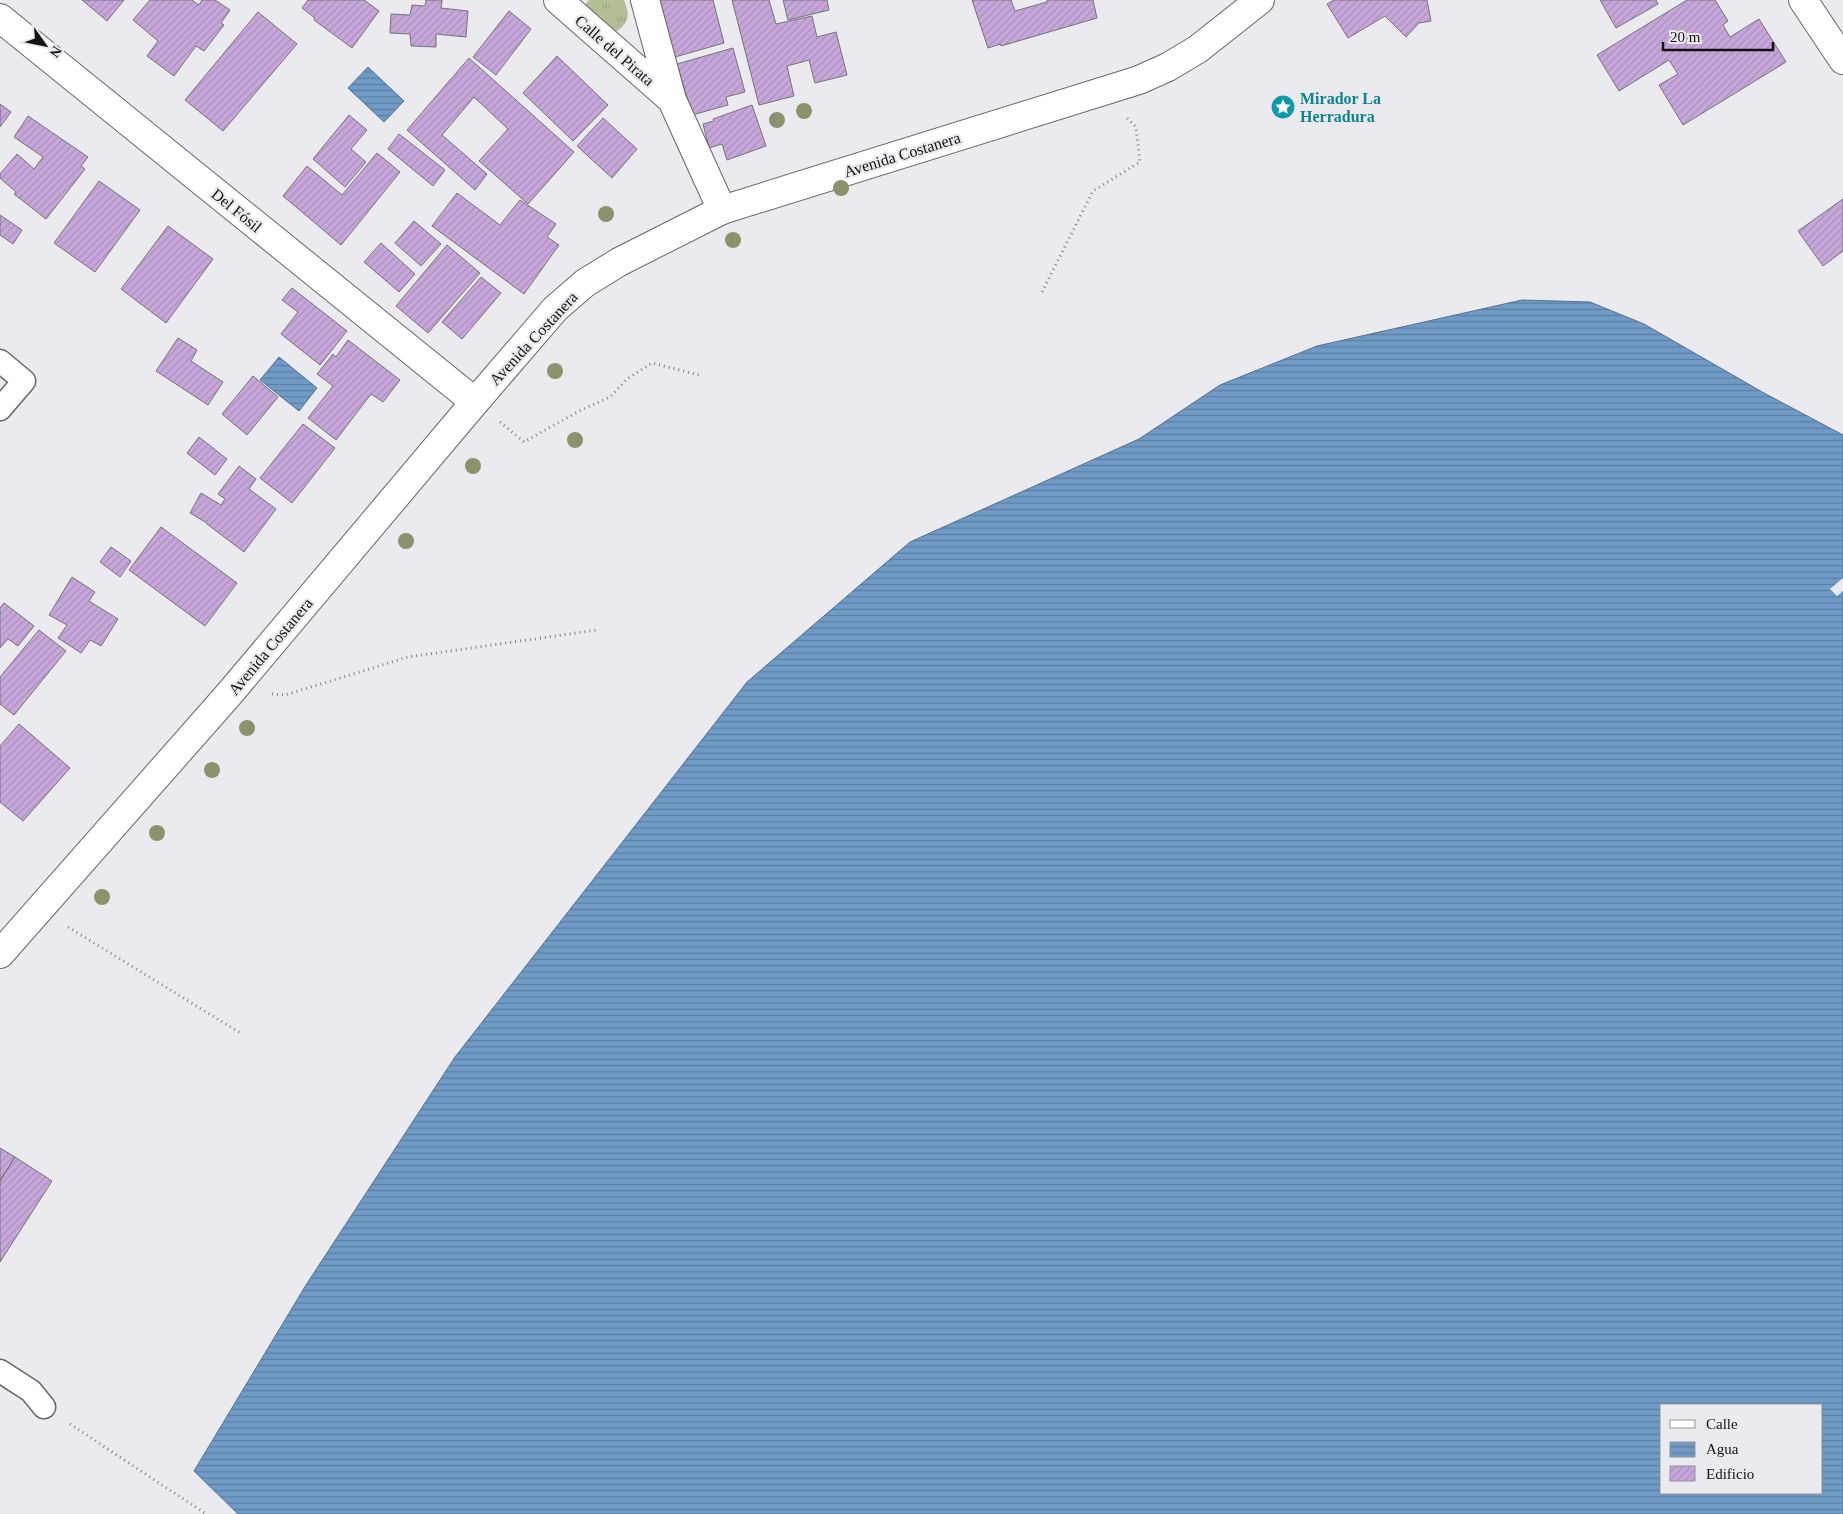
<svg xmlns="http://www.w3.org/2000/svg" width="1843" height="1514" font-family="Georgia,serif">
<defs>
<pattern id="grass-tufts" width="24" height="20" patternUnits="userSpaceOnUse" patternTransform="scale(1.25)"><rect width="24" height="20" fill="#b4be95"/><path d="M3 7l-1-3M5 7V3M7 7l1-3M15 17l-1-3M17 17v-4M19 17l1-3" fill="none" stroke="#9aa280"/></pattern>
<pattern id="water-rules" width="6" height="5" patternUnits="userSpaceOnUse" patternTransform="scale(1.25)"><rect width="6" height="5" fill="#709bc7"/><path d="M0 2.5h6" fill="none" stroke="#5b7da0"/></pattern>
<pattern id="building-hatch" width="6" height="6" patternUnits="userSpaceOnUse" patternTransform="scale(1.25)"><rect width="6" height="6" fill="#c7a7db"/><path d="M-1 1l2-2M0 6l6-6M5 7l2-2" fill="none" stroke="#aa8fbb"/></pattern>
</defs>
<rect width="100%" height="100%" fill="#ebebef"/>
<path fill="url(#grass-tufts)" d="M589,0h35c6,16 6,22 -9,32l-9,-2 -24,-22z"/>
<path fill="url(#water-rules)" stroke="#547291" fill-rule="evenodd" d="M368,67l36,34 -20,21 -36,-34z
M1522,300l68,2 54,22 120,69 79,42v1079h-1605l-44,-43 112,-186 149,-228 292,-375 163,-140 229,-103 81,-54 97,-39zM1662,1405h160v88h-160z
M279,357l38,31 -18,23 -39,-31z"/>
<path fill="#ebebef" d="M1843,578v13l-6,5 -7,-7z"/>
<path fill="url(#building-hatch)" stroke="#757376" d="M82,0h42l-17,21z
M150,0h42l7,5 3,-5h13l15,10 -9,13 3,2 -20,26 -8,-5 -22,30 -27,-20 11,-15 -25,-21z
M308,0h56l15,11 -27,37 -38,-28 1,-2 -13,-10z
M426,0h16l-1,8 27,3 -2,26 -30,-3v13l-25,-1 -1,-12 -20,-1 1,-19 19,1 2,-10 13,1z
M660,0h53l11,43 -49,14z
M732,0h37l7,24 36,-8 5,21 19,-5 11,43 -32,8 -6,-23 -22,6 7,30 -35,9z
M783,0h44l2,10 -41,10z
M972,0h39l4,11 32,-9v-2h46l4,18 -96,28v-2l-13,4z
M1334,0h93l4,21 -12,2 -13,14 -21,-21 -37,22 -21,-34z
M1600,0h56l2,4 -42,24z
M1687,0h28l13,21 -5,4 7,12 29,-18 27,43 -103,63 -24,-40 19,-11 -9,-14 -50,31 -22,-36z
M509,11l22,18 -35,46 -23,-18z
M258,12l39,32 -74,87 -38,-31z
M733,48l12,44 -19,5 2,8 -36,10 -15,-51z
M557,56l51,49 -35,36 -50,-48z
M469,58l105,94 -46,52 -49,-43 29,-32 -34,-32 -32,38 45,39 -12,16 -68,-60z
M0,104l11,8 -11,15z
M752,105l14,41 -39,14 -5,-16 -13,4 -6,-24 11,-3 -1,-2z
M349,115l18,15 -16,19 15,13 -21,25 -32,-28z
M28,116l60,41 -7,9 4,3 -39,50 -32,-25 2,-2 -16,-14v-4l17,-20 17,15 9,-12 -29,-20z
M603,118l34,31 -25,29 -35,-32z
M399,134l46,36 -12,16 -45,-37z
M377,153l23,19 -59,73 -58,-49 24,-30 35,29z
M99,181l41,29 -45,62 -41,-29z
M457,193l43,32 20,-25 36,24 -9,13 12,8 -35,49 -92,-68z
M1843,199v52l-20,15 -25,-35z
M0,215l22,15 -9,14 -13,-9z
M414,221l27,23 -20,22 -26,-23z
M168,226l45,33 -47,64 -45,-34z
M381,243l34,31 -16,18 -35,-30z
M447,245l33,28 -52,60 -32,-27z
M481,277l20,16 -39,46 -20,-17z
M292,288l55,43 -27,34 -39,-31 17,-22 -16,-12z
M178,338l19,12 -6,11 32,21 -15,23 -52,-34z
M348,340l52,40 -17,22 -12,-8 -35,46 -28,-22 25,-32 -16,-12 16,-20 3,3z
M253,376l25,21 -31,38 -25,-21z
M303,424l32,24 -43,55 -32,-25z
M199,437l28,22 -12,16 -28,-22z
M239,466l17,13 -7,10 27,20 -32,43 -37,-28v-1l-17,-10 11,-20 20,12 4,-6 -7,-5z
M161,527l76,56 -32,43 -76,-56z
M111,547l20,14 -11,16 -20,-15z
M72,577l23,15 -6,9 29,18 -17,27 -11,-6 -9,13 -23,-15 9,-13 -18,-10z
M4,603l30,23 -16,20 -10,-7 -8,9v-40z
M39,630l27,21 -52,64 -14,-11v-27z
M19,724l51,44 -47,53 -23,-19v-56z
M0,1148l15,9 -15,24z
M15,1157l37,24 -52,81v-81z"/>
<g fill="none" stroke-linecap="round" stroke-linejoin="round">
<defs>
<path id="lane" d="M0,361l24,20 -24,28
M0,1371l31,20 13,16"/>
<path id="street" d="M558,0l114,100
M645,0l27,100 50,110
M0,18l475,384"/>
<path id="secondary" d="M1803,0l40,60
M0,954l230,-261 245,-291 80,-93 30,-26 34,-21 103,-52 417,-130 29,-13 30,-18 62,-49"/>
</defs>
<use href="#lane" stroke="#666669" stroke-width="25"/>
<use href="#street" stroke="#666669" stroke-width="30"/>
<use href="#secondary" stroke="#666669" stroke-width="30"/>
<path stroke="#828285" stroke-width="3" stroke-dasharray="1 4" stroke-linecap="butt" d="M1042,292l51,-101 47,-29 -4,-35 -9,-9
M500,422l24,20 55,-31 31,-14 17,-18 25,-16 47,12
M272,694l13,1 123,-38 189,-27
M68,927l174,107
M70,1424l136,90"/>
<use href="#lane" stroke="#fff" stroke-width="22"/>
<use href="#street" stroke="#fff" stroke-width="28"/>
<use href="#secondary" stroke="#fff" stroke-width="28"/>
</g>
<g fill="#8c926c">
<circle cx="804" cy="111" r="8"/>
<circle cx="777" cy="120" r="8"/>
<circle cx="841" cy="188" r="8"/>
<circle cx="606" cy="214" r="8"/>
<circle cx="733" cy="240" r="8"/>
<circle cx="555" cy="371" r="8"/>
<circle cx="575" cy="440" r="8"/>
<circle cx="473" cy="466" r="8"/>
<circle cx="406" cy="541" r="8"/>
<circle cx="247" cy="728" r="8"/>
<circle cx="212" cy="770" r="8"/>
<circle cx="157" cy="833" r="8"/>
<circle cx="102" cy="897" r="8"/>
</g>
<defs>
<symbol id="sight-disc" viewBox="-11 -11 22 22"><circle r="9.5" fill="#0f9aa8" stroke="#ebebef"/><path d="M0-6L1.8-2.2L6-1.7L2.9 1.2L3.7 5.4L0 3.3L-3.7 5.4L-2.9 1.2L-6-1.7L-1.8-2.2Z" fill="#fff"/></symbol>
</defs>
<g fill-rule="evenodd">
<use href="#sight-disc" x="1269" y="93" width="28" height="28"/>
</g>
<g text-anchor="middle" stroke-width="4.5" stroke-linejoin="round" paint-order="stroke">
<g font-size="16" fill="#121213" stroke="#ebebef">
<text transform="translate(615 50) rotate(41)" y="6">Calle del Pirata</text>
<text transform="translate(902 154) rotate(-17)" y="6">Avenida Costanera</text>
<text transform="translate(237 210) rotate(39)" y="6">Del Fósil</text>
<text transform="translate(533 338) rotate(-47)" y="6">Avenida Costanera</text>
<text transform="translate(270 646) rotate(-50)" y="6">Avenida Costanera</text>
</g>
<g font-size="16" font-weight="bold" fill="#0d838f" stroke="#ebebef" text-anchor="start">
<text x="1300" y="104">Mirador La<tspan x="1300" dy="18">Herradura</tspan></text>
</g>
</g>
<rect x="1660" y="1404" width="162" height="90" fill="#ebebef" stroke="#949497"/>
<rect x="1670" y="1420" width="25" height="8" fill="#ffffff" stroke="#949497"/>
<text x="1706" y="1429" font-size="15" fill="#121213">Calle</text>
<rect x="1670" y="1442" width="25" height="15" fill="url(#water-rules)" stroke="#949497"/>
<text x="1706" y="1454" font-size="15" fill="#121213">Agua</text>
<rect x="1670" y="1466" width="25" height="15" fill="url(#building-hatch)" stroke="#949497"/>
<text x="1706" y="1479" font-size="15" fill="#121213">Edificio</text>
<g transform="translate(45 45) rotate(123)" stroke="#ebebef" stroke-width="4" paint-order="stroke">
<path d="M0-4L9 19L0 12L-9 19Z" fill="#121213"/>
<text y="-8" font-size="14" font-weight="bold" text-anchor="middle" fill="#121213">N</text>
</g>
<path d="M1663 42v8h110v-8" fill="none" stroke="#121213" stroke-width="2.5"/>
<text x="1670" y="42" font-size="15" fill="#121213" stroke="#ebebef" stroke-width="4" paint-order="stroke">20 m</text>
</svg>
